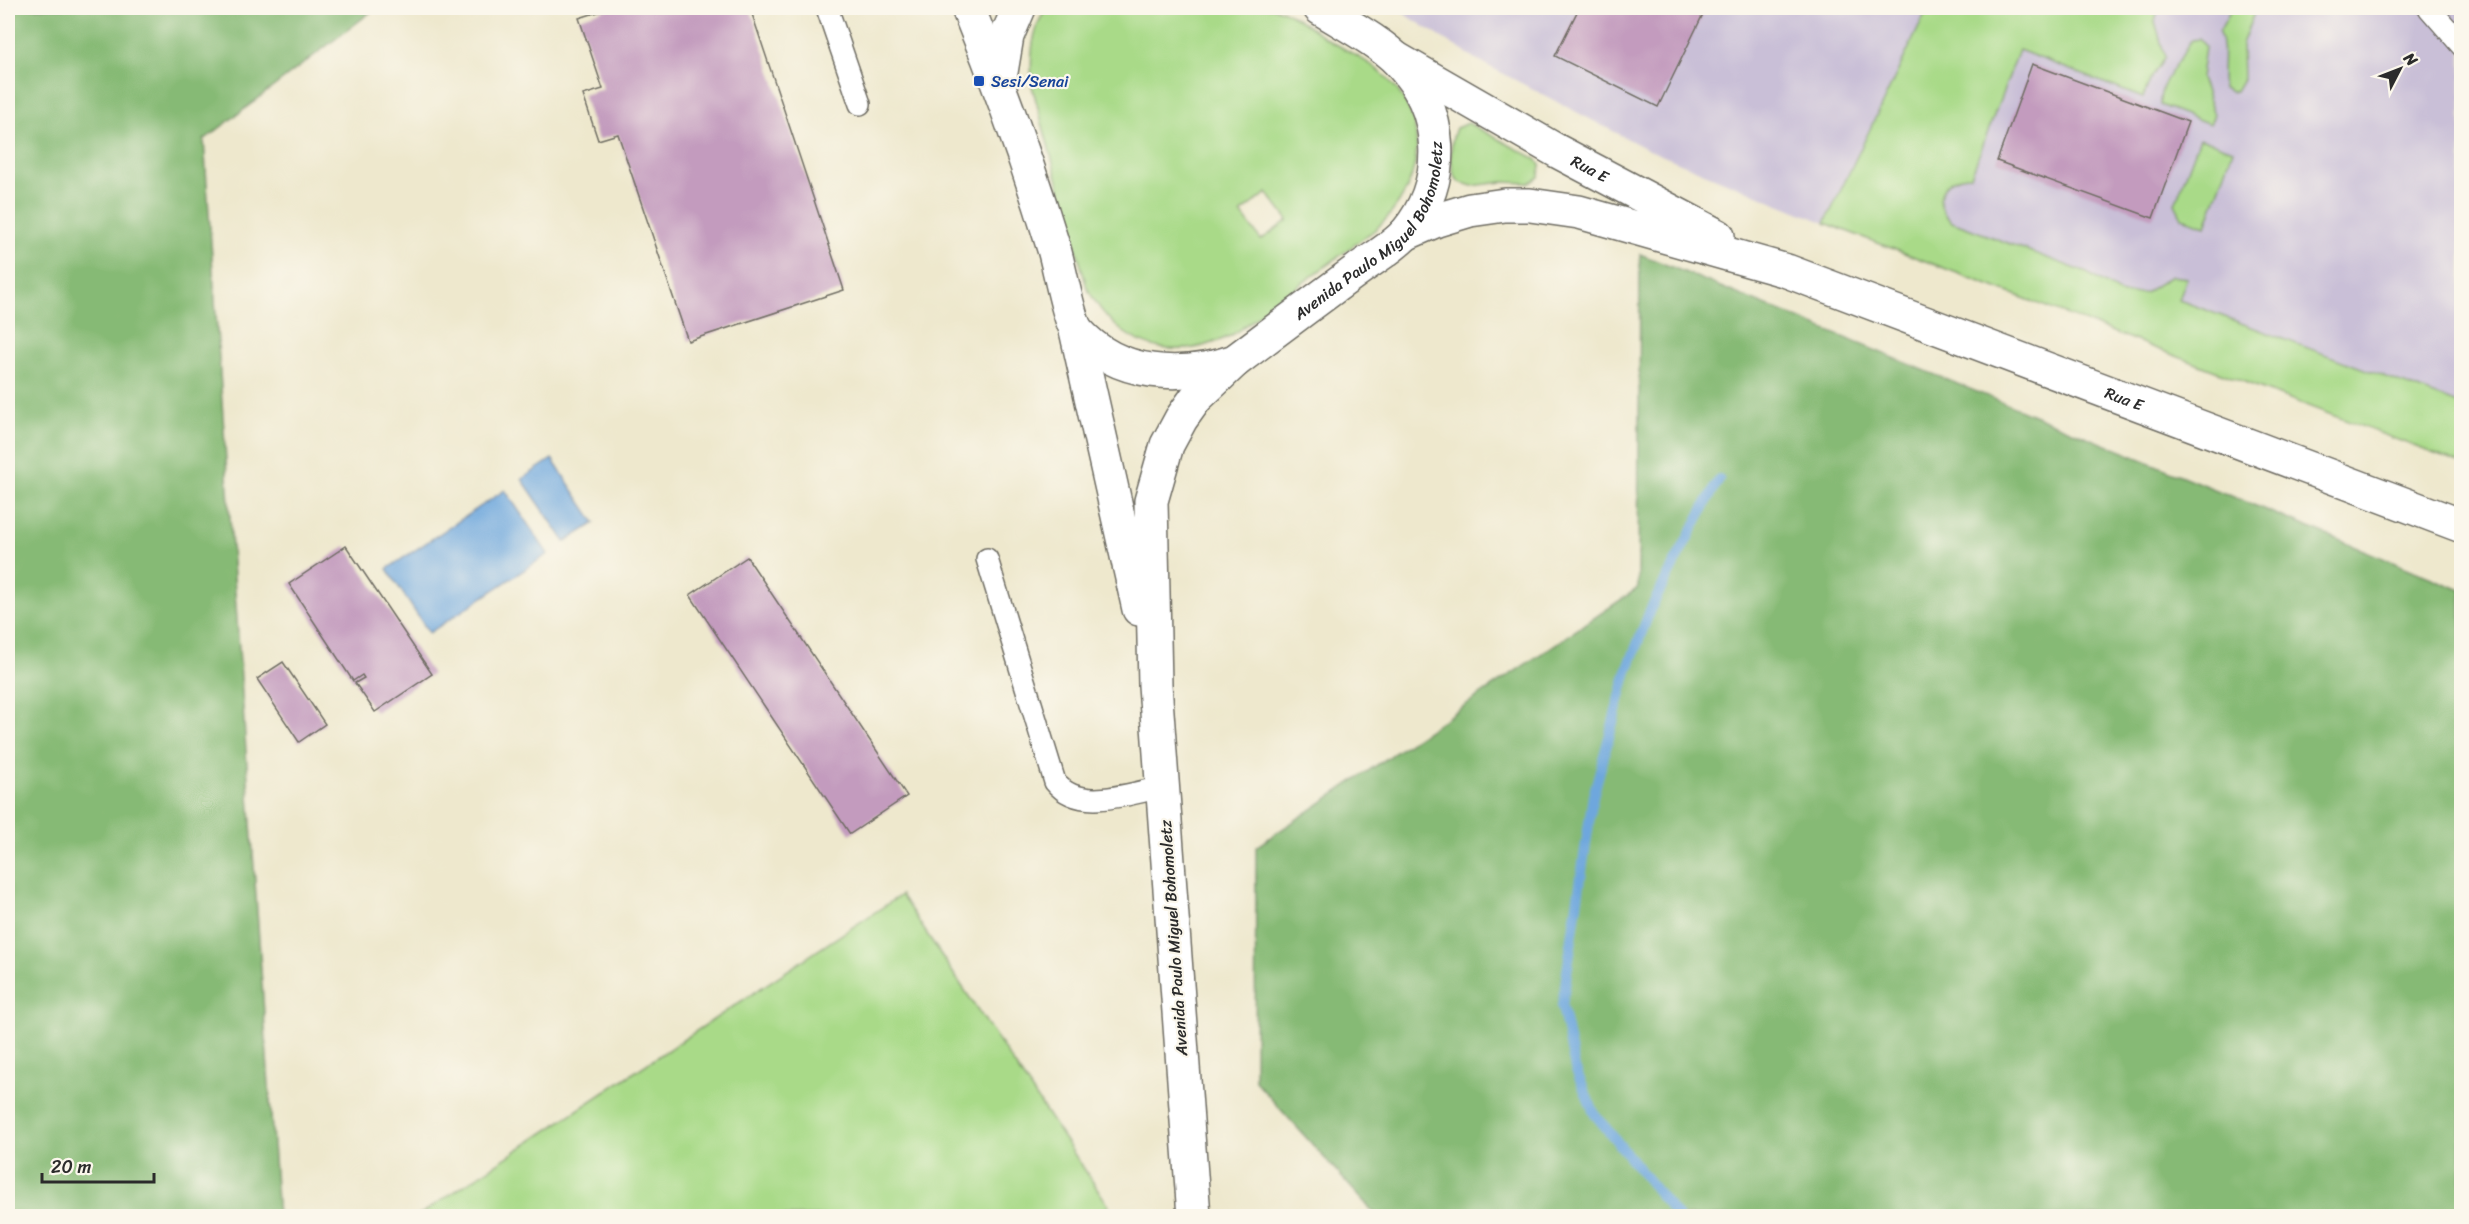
<svg xmlns="http://www.w3.org/2000/svg" width="2469" height="1224" font-family="Sriracha,sans-serif">
<rect width="100%" height="100%" fill="#fbf7ec"/>
<filter id="ink" filterUnits="userSpaceOnUse"><feTurbulence type="fractalNoise" baseFrequency=".0167" numOctaves="2"/><feDisplacementMap in="SourceGraphic" scale="12" xChannelSelector="R" yChannelSelector="G"/><feConvolveMatrix kernelMatrix="1 2 1 2 8 2 1 2 1" color-interpolation-filters="sRGB"/></filter>
<filter id="wash" filterUnits="userSpaceOnUse"><feTurbulence type="fractalNoise" baseFrequency=".008" numOctaves="4" result="noise"/><feDisplacementMap in="SourceGraphic" scale="24" xChannelSelector="R" yChannelSelector="G"/><feGaussianBlur stdDeviation="1.35" result="paint"/><feColorMatrix in="noise" values="0 0 0 0 0 0 0 0 0 0 0 0 0 0 0 0 0 1.4 0 .05"/><feComposite in="paint" operator="in"/></filter>
<g filter="url(#wash)">
<rect width="100%" height="100%" fill="#eee8cd"/>
<path fill="#c9bfd7" d="M1395,8h1066v456l-636,-241 -176,-73 -172,-90z"/>
<path fill="#a9da88" stroke="#6a825a" stroke-width="1.5" fill-rule="evenodd" d="M1046,8c52,-1 104,0 155,0 24,0 50,-3 73,0 14,1 42,24 55,32 16,10 36,19 50,31 55,45 46,114 -3,158l-144,106c-61,30 -113,12 -145,-47l-55,-202c-2,-28 -1,-54 14,-78zM1267,193l21,27 -27,20 -20,-27z
M1928,8h231l-4,13 10,36 -15,23 -7,18 -124,-48 -48,126c-29,0 -42,26 -19,46l135,51 35,21 23,-1 26,-17 16,2 -8,22 282,105v59l-636,-241z
M2232,8h24l-14,36 1,35 -7,12 -5,1 -8,-4c-3,-19 3,-38 -4,-56z
M2199,39l6,7 -4,32 13,37 -4,9 -50,-19c-1,-26 19,-39 28,-61l4,-4z
M1468,123l68,36 4,6 -1,12 -10,6 -27,-1 -30,4 -13,-4c-11,-12 -9,-40 -3,-54z
M2200,138l33,12 -27,76 -24,-8 -7,-14z
M901,895l208,311 -15,10h-676z"/>
<path fill="#86ba74" stroke="#587250" stroke-width="1.5" d="M8,8h368l-172,132 74,1076h-270z
M1640,254l821,336v626h-1084l-122,-135 1,-234 382,-259z"/>
<path fill="#6ea7dd" stroke="#4c6984" stroke-width="1.5" d="M552,459l43,64 -30,19 -43,-63z
M505,490l43,64 -119,79 -42,-64z"/>
<g fill="none" stroke-linecap="round" stroke-linejoin="round">
<path stroke="#6ea7dd" stroke-width="10" d="M1677,1216l-83,-103 -19,-45 -13,-62 31,-210 34,-125 24,-63 68,-129"/>
</g>
<g id="blocks">
<path fill="#c39bbe" d="M611,8h139l94,282 -156,51 -70,-207 -20,6 -15,-45 20,-6 -24,-71z
M1579,8h127l-48,99 -103,-51z
M2032,64l156,58 -35,96 -156,-57z
M346,546l86,128 -57,38 -20,-29 9,-5 -2,-3 -9,6 -64,-97z
M747,557l160,239 -57,38 -160,-239z
M283,662l42,62 -26,18 -42,-63z"/>
</g>
</g>
<g filter="url(#ink)">
<use href="#blocks" fill-opacity="0" stroke="#6f6d64" stroke-width="1.5"/>
<g fill="none" stroke-linecap="round" stroke-linejoin="round">
<defs>
<path id="service" d="M827,8l33,96
M2429,8l33,38
M987,559l68,223c25,31 74,11 108,5"/>
<g id="minor">
<path id="s1" d="M1397,59l160,92 161,85"/>
<path id="s2" d="M1405,234l32,-14 33,-10 35,-5h25l49,7 208,59 675,255"/>
<path d="M1076,330l63,279"/>
<path d="M1194,1216l-39,-531 -4,-184 16,-56 14,-26 15,-21 39,-37"/>
</g>
<g id="tertiary">
<path id="s3" d="M968,8c32,78 61,159 86,241 5,16 15,73 24,83 40,45 104,47 157,29 40,-30 80,-60 121,-90 16,-12 38,-24 51,-39 42,-51 37,-123 -8,-170 -17,-19 -57,-40 -79,-54"/>
<path d="M999,84l8,-48 12,-28"/>
</g>
</defs>
<use href="#service" stroke="#6f6d64" stroke-width="24"/>
<use href="#minor" stroke="#6f6d64" stroke-width="36"/>
<use href="#tertiary" stroke="#6f6d64" stroke-width="36"/>
<use href="#service" stroke="#fff" stroke-width="21"/>
<use href="#minor" stroke="#fff" stroke-width="33"/>
<use href="#tertiary" stroke="#fff" stroke-width="33"/>
</g>
</g>
<rect fill="#1a4fb4" stroke="#fbf7ec" stroke-width="2" x="973" y="75" width="12" height="12" rx="3"/>
<g text-anchor="middle" stroke-width="4.5" stroke-linejoin="round" paint-order="stroke">
<g font-size="16" fill="#164399" stroke="#fbf7ec" text-anchor="start">
<text x="991" y="87">Sesi/Senai</text>
</g>
<g font-size="16" fill="#2b2b2b" stroke="#fbf7ec">
<text dy="6" stroke="none"><textPath href="#s1" startOffset="222">Rua E</textPath></text>
<text dy="6" stroke="none"><textPath href="#s3" startOffset="706">Avenida Paulo Miguel Bohomoletz</textPath></text>
<text dy="6" stroke="none"><textPath href="#s2" startOffset="756">Rua E</textPath></text>
<text transform="translate(1173 938) rotate(-94)" y="6">Avenida Paulo Miguel Bohomoletz</text>
</g>
</g>
<rect width="2469" height="1224" fill="none" stroke="#fbf7ec" stroke-width="30"/>
<g transform="translate(2400 69) rotate(48)" stroke="#fbf7ec" stroke-width="4.5" paint-order="stroke">
<path d="M0-4.5L10 22L0 15L-10 22Z" fill="#2b2b2b"/>
<text y="-9" font-size="16" font-weight="bold" text-anchor="middle" fill="#2b2b2b">N</text>
</g>
<path d="M42 1173v9h112v-9" fill="none" stroke="#2b2b2b" stroke-width="3"/>
<text x="51" y="1173" font-size="18" fill="#2b2b2b" stroke="#fbf7ec" stroke-width="4.5" paint-order="stroke">20 m</text>
</svg>
